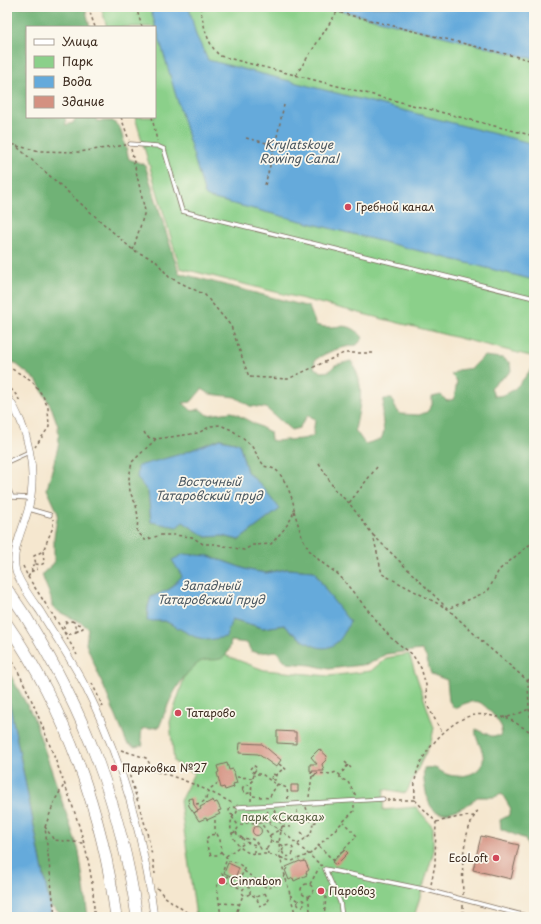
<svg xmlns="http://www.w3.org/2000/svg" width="541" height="924" font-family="'Playpen Sans',sans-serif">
<rect width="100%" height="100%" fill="#fbf7ec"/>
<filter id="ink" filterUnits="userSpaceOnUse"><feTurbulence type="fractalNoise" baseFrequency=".025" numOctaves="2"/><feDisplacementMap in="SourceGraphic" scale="8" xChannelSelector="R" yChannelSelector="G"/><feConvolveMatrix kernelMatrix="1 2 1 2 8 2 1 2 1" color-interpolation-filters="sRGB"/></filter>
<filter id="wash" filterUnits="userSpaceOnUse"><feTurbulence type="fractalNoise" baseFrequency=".012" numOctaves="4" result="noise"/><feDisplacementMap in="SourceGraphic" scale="16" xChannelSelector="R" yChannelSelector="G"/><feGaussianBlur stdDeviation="0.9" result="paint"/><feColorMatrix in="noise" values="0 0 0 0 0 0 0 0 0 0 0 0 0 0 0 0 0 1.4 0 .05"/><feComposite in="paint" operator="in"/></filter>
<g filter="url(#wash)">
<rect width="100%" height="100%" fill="#f5e7cf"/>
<path fill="#8bd08a" stroke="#637d54" d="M101,7h433v350l-354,-89 -45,-151h20v-90h-48z
M195,644l69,26 65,6 42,-5 15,-13 23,-4 25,74 -3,14 -25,51 -22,-4 -1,21 33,-3 17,20v27l-19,63h-218l-16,-116 14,-28 -20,-11 -4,-40z"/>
<path fill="#70b276" stroke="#566e4a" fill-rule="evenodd" d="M7,7h78l5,20h-63v90h38l1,8 7,-2 3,-6h19l2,4h16l7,7 9,31 16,6 34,108 130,34 7,18c18,7 32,-8 47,13l-6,7c-16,2 -29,6 -42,15l-1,8 8,4 8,-1 5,-6 16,-4c15,24 9,44 4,69l10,14 16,-5 3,-7 -2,-17 2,-16h8l3,8 5,7 19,1 8,-3 5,-7v-8l9,-2 6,6 7,-2 3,-18 -6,-6 7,-5 14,-2 12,-12 18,2 8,5 1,8c-6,7 -14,9 -20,17l3,8c18,1 28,-15 37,-27h3v480l-6,-2 -3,-8 -24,-10 -1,-9 8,-4 3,-7 -9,-15 -8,3h-17c-5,6 -10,8 -18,12 -19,8 -29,5 -33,-17 -2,-8 -3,-15 -2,-24 16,-2 14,4 25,7 12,3 31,0 34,-14 2,-13 -9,-20 -7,-32l15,7h9l2,-8c-3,-7 -16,-23 -23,-26 -8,-2 -18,3 -25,6l-5,-7 -2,-21 -16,-6 -5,-17 -4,-7 -36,4 -17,10 -40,5 -18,-4 -24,-2 -11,-12 -17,2 -8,-2 -4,-8 -16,-2c-5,30 -21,12 -34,23 -14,11 -25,30 -31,46 -3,6 -4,11 -7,17l-17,2 -1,8 2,8 -8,2 -8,-4 -41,-99 2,-16c-11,-10 -25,-12 -36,-21 0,-12 -7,-21 -10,-33l12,-11v-26l4,-24 -11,-24 12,-46 -1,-17 -6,-17 -15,-28 -22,-18 -8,-4zM202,389l8,5 25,3 15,9 16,2 25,22 8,-2 9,-13 7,4 -2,17c-10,4 -16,3 -26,4 -7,0 -9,2 -16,0l-1,-8 -38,-20 -25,3 -7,-6 -8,2 -9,-8 8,-1zM220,439l19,4 8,29 15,14 18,23 -41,31 -16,-4 -17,1 -23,-15h-32l-3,-30 33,-38zM209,556l39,14 18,3 21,-4 27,2 15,24 -28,44 -17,-14 -21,3 -31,-9 -53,9 -14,-7 -17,-1v-13l3,-10 19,-8 12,-13z
M7,669l26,47 46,135 9,66h-23l-15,-11 -43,-216z"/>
<path fill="#65aadb" stroke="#506a7c" d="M150,7h39l7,28 12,25 326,84v136l-324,-82 -5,-3z
M327,7h207v52z
M220,439l19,4 8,29 15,14 18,23 -41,31 -16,-4 -17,1 -23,-15 -6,5 -26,-5 -3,-30 -11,-14 1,-12 43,-12z
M184,554l25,2 39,14 18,3 21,-4 27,2 15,24 21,27c-4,7 -8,17 -14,21 -16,15 -40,-8 -52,-18l-21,3 -31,-9 -6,18 -18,3 -13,-3 -30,-16h-18l1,-14 3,-10 19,-8 12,-13 -10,-16z
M7,690l45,227h-45z"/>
<g id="blocks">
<path fill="#d49181" d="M277,731l19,1v12l-19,-1z
M240,743l22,1 19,16 -5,7 -18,-13 -19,-1z
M319,749l8,7 -1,4 -4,4 2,7h-14v-7h7l-6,-7z
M227,763l2,7 4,-1 4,14 -4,1 1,3 -9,3 -1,-3 -3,1 -4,-15 2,-1 -2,-6z
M291,785h7v7h-7z
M193,798l1,7 4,5 -4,3 -5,-7 -1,-7z
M213,800l1,3 3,-1 4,8 -3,1 2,3 -13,6 -1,-2 -7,3 -5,-8 7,-4 -1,-2z
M252.5 831a4.5 4.5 0 1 1 9 0a4.5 4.5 0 1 1-9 0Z
M481,836l38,9 -8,34 -38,-9z
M345,850l3,3 -12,12 -4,-3z
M300,861l1,1 4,-1 4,9 -3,2 1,3 -13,6 -1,-3 -4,2 -4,-10 2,-1 -1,-2z
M228,863l11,5 -4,10 -11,-5z"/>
</g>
</g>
<g filter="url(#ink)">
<use href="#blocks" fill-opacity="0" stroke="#7c6c5c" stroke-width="1"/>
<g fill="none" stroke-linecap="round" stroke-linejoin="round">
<defs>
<path id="service" d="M130,144l27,2 7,3 18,62 352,87
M7,462l22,-10
M7,486l5,11 18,1
M29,509l21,6
M238,807l145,-8
M325,869l98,20 107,28
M325,869l15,33 2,15"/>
<path id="minor" d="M7,396c22,31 31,78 21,114 -6,22 -17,40 -12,62 6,14 15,27 24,39 15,25 32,49 45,75 36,72 59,151 69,231"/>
<path id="primary" d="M26,617c59,96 95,188 111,300
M7,624c59,85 96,191 109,293"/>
</defs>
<use href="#service" stroke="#7c6c5c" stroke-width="5"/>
<use href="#minor" stroke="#7c6c5c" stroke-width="8"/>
<use href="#primary" stroke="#7c6c5c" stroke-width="12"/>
<path stroke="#7c6c5c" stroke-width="1.5" stroke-dasharray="3 3" stroke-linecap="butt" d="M88,7l7,20
M136,7l6,20
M200,7c4,18 6,36 20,49l314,80
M317,7l217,54
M296,75l41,-63
M121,117l8,23
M152,117l5,24
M246,138l21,5
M7,143l8,2 118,105 22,10 14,17 36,18 26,31 18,51 39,2 56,-26h30
M17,146l23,5 39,1 47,-7
M131,149l14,62 -12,39
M265,185l9,-35 -8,-2 2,-9 8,2 8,-36
M7,366l24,14 12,16 5,12 1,19 -14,20
M7,384l10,12 4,7
M144,432l3,5 9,2 42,-6 13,-7 9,-1 12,5 19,15 13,21c3,1 9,2 12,4 7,5 19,31 18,40 -2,12 -15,25 -23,34l-18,1 -9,5 -29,-6h-12l-11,-7 -18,-2h-13l-16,5 -8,-9 1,-14 -2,-12 -6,-13 -1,-14 3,-16 24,-23
M319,463l16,27 14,13
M377,467l-28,36 24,32 9,39 66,35 38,36 42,36
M294,511l8,26 7,13 12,12 18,13 52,63 21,16 9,14 5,17 1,20 15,27
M373,535l75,74 40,-18 11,-21 35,-29
M23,566l5,11 36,55 13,23
M32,571l-1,-5 5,-2 -2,-8 9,-5
M28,577l4,-6 5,-1 -1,-6 5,1 3,-2 -1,-12 10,-24v-8
M72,621l4,2v9l-8,3 -4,-3v-6l2,-4z
M76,632l7,-4 -2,-3 -5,-2
M7,651c18,31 32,66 45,100 20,52 43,109 42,166
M534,668l-6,13 1,28 5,25
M92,683l11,24
M506,717l28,17
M121,750l25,8 7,11
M345,762l6,6
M126,764l20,64 6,27
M279,764l8,6
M127,767c39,3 73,19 107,37
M311 774a2 2 0 1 1 4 0a2 2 0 1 1-4 0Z
M254,772l3,-4 -4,-3 -3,4 5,5
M315,774c8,-2 13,2 21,-2l4,3 8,-10
M276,775l-4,-1 -1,6h4l1,-5 8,-7
M340,775v3l8,4 8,14
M237,777l15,1
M242.5 789a4.5 4.5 0 1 1 9 0a4.5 4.5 0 1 1-9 0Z
M253,796l16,2 9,-15
M309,797l3,-21
M387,800h28c0,-8 -1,-17 1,-24 4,-23 36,-59 59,-61 11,-2 21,3 31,2 7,0 16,-5 23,-8
M415,800l21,22 -1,42 -4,21
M251,801l1,-23 3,-4h7l10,8 15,6 1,11
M196,804c10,-1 10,-5 12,-14l10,-7
M229 811a4 4 0 1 1 8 0a4 4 0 1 1-8 0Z
M306,807l3,10
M274,810l8,16 -3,16 1,15 15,56
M297,810l2,12
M248,812l34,19 40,35
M249,813v8
M309.5 818a4.5 4.5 0 1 1 9 0a4.5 4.5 0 1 1-9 0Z
M234,815c-9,13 2,34 16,38 7,2 15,0 22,2 7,1 13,5 20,6l18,-7 44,-43v-6
M232,817l6,8
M215,820v14
M436,822l23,-5 15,-1
M261,823l7,-12
M269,823l8,-9
M282,826l9,1
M45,827l10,-27 9,-15
M236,832l2,4c13,7 12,-4 23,13l6,1
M301,832l5,5
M232,833l4,-1c4,-12 15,-9 25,-9 5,8 15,16 6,25l1,6
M217,834l3,6 2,10 -4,5h-7l-3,-5 -2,-11 4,-4z
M270,835l9,-5
M242,838l4,4 13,4
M270,841l9,1 5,5
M298,844l13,-10 2,-11
M282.5 851a5.5 5.5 0 1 1 11 0a5.5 5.5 0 1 1-11 0Z
M319,846l14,14 24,-24 -14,-14
M221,852l6,6 -5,16 14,6h3l5,-9 23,17 5,-1 13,-11
M254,853v-7
M226,856l20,-14
M153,860l2,14
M228,861c5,-1 12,3 16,7v3
M262,883l2,-3h7l2,6
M301 890a6 6 0 1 1 12 0a6 6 0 1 1-12 0Z
M310,884l9,-16
M157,888l7,8 25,18v3
M265,893l4,9 -9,4 -4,-9z
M250,894v-6l-4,-1 -3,2 -1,4 3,3 5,-2 6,3
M290,895l8,6
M463,895c-1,-28 -2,-62 16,-86
M308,896l3,21
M297.5 903a3.5 3.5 0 1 1 7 0a3.5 3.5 0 1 1-7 0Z
M219,903l20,1
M463,905v12
M55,917l-10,-90 9,13 29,3
M221,917l-4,-31 2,-3 5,-2 16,7 2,-5 -1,-5
M238,917l-1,-6 6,-16
M293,917l4,-5 6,5
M324,917l3,-30"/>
<use href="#service" stroke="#fff" stroke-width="3.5"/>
<use href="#minor" stroke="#fff" stroke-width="7"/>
<use href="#primary" stroke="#fff" stroke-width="11"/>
<defs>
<path id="primary-bridge" d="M7,589l19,28"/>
</defs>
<use href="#primary-bridge" stroke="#7c6c5c" stroke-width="12" stroke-linecap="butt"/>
<use href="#primary-bridge" stroke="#fff" stroke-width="11"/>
</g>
</g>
<g fill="#d1495b" stroke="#fbf7ec" stroke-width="1.5">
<circle cx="348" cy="207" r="4"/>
<circle cx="178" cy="713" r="4"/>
<circle cx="114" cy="768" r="4"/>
<circle cx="496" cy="858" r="4"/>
<circle cx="222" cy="881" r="4"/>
<circle cx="321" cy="891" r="4"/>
</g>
<g text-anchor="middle" stroke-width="3.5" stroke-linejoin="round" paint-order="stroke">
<g font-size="11" fill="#3b2a1e" stroke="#fbf7ec" text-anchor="start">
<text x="356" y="211">Гребной канал</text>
<text x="186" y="717">Татарово</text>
<text x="122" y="772">Парковка №27</text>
<text x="488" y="862" text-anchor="end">EcoLoft</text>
<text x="230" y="885">Cinnabon</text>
<text x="329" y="895">Паровоз</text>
</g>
<g font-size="11" fill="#535c3e" stroke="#fbf7ec">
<text x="283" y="821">парк «Сказка»</text>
</g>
<g font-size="12" font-style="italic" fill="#4a5760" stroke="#fbf7ec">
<text x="299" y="149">Krylatskoye<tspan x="299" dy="14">Rowing Canal</tspan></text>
<text x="209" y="486">Восточный<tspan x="209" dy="14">Татаровский пруд</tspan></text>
<text x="211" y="590">Западный<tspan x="211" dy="14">Татаровский пруд</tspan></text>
</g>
</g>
<rect width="541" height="924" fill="none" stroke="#fbf7ec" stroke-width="24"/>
<rect x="26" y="26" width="130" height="92" fill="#fbf7ec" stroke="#aea59a"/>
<rect x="34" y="39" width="20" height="6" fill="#ffffff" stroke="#aea59a"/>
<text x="62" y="46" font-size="12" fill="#3b2a1e">Улица</text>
<rect x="34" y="56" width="20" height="12" fill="#8bd08a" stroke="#aea59a"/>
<text x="62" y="66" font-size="12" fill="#3b2a1e">Парк</text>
<rect x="34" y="76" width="20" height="12" fill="#65aadb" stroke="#aea59a"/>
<text x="62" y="86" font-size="12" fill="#3b2a1e">Вода</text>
<rect x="34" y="96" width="20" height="12" fill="#d49181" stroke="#aea59a"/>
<text x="62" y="106" font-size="12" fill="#3b2a1e">Здание</text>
</svg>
